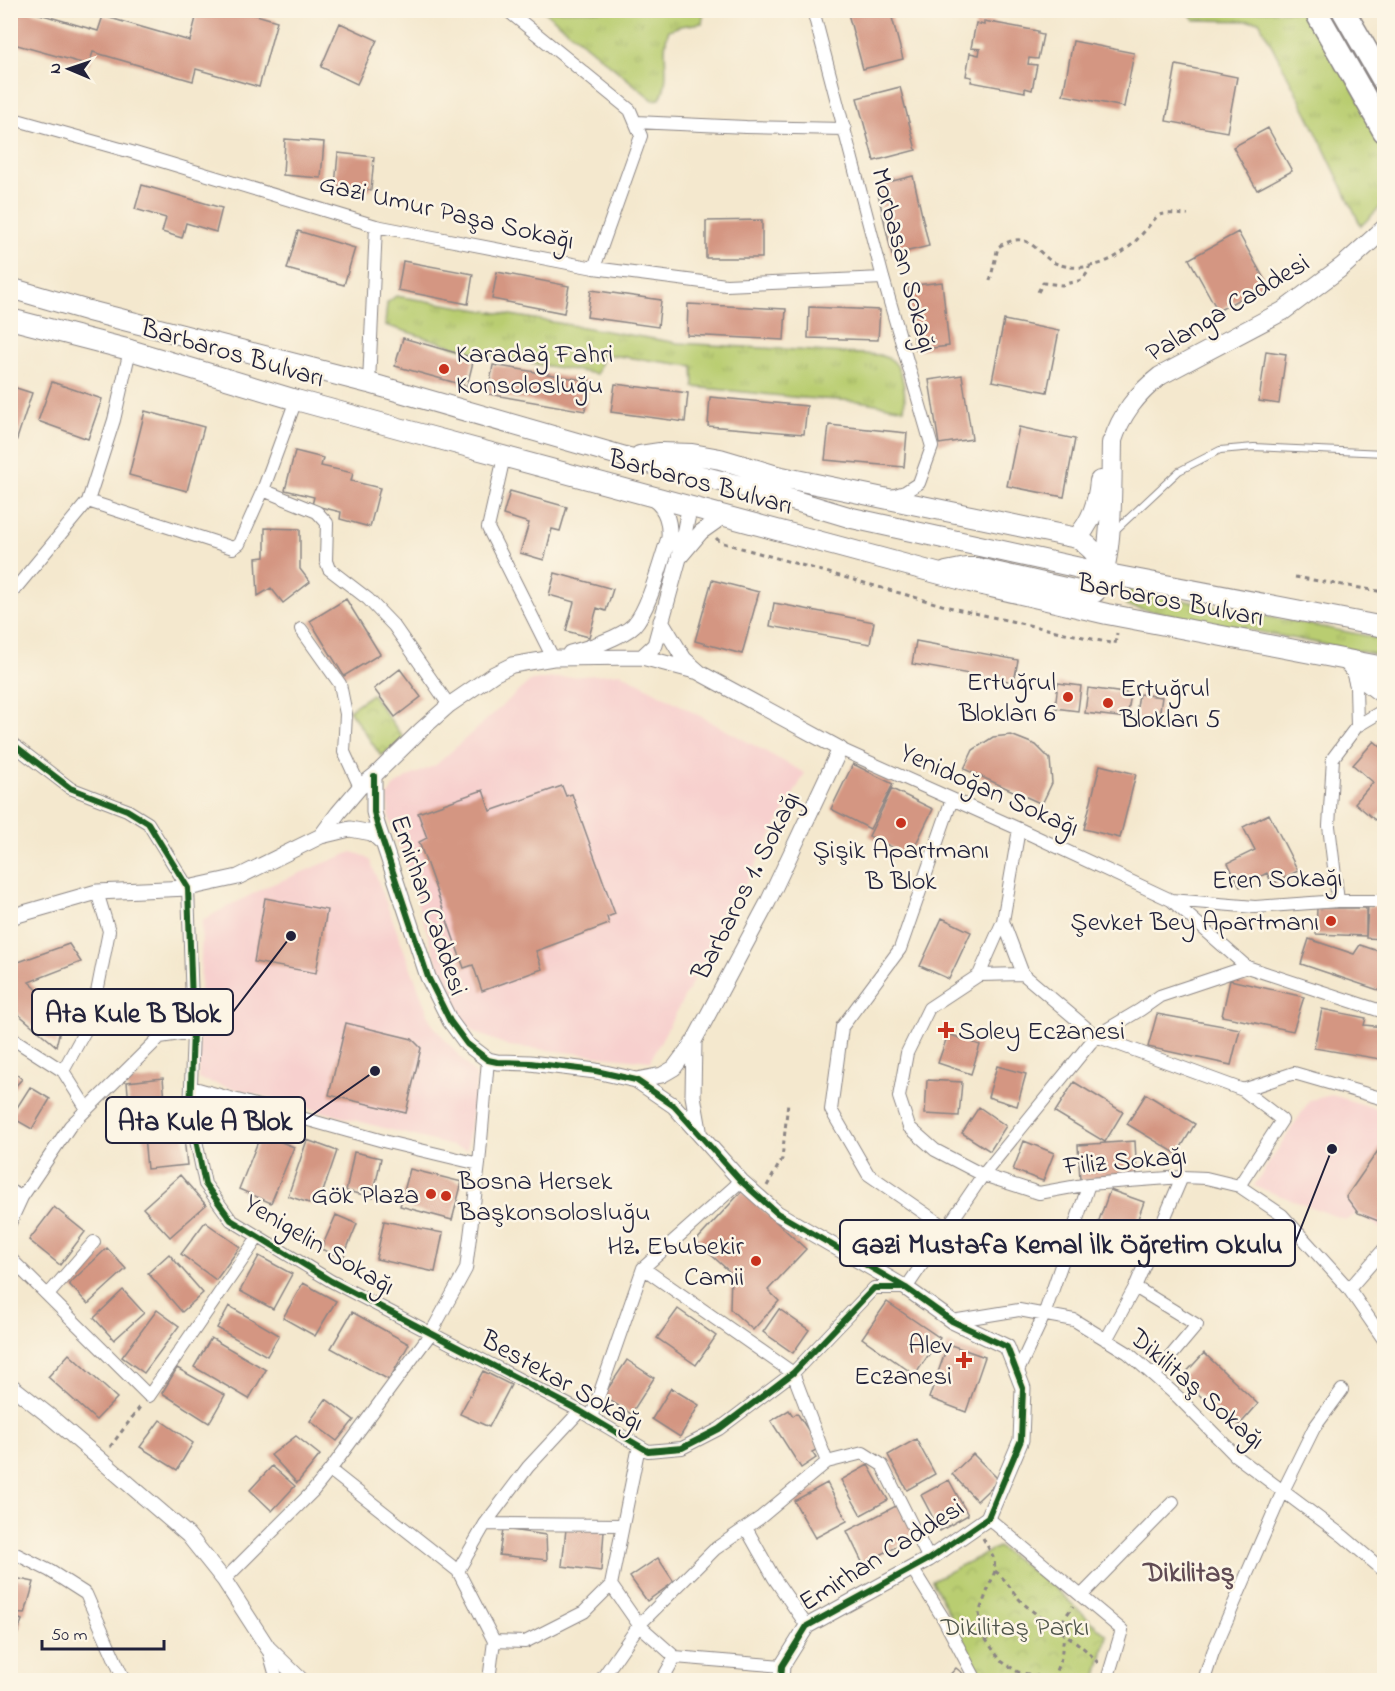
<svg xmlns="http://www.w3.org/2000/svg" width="1395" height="1691" font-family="'Indie Flower',sans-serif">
<defs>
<pattern id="grass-tufts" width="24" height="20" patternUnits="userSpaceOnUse" patternTransform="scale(1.5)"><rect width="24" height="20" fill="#b9cd71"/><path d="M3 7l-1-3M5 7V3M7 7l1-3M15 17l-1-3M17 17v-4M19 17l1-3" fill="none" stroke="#9fb063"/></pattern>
<pattern id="park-crowns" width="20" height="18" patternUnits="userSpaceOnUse" patternTransform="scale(1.5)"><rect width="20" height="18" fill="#b9cd71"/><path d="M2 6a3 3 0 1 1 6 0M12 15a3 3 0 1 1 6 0" fill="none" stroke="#9fb063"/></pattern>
</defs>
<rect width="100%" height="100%" fill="#fcf5e5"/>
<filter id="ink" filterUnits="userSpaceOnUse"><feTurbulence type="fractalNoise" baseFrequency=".0167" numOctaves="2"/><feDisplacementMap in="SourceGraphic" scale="12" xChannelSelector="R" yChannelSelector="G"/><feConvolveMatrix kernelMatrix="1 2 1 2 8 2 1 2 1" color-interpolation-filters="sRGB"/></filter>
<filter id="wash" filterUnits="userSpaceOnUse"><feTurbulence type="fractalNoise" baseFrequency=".008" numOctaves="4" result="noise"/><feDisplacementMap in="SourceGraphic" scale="24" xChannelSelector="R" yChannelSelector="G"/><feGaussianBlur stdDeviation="1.35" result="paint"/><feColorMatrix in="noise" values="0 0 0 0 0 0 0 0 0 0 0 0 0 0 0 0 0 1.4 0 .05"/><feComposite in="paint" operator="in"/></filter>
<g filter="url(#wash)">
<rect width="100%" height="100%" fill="#f4e8ce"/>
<path fill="#f7d0ce" d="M621,673l184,100 -155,288 -141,-15 -35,-14 -22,-24 -63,-192 -1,-20 5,-9 15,-10 28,-12 95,-85z
M352,852l10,3 8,5 62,164 45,53 -10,73 -269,-71 4,-159 66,-34z
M1332,1095l52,16v120l-26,-18 -12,7 -92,-34 56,-86z"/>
<path fill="url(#grass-tufts)" stroke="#6e7856" stroke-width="1.5" d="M544,11l160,-1v1l-2,12 -22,3 -11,4c-10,24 4,43 -9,69l-7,1z
M1188,11h119l77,131v61l-23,23 -53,-111 -49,-94 -65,-1z
M396,296l282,47 201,12c4,2 11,3 14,6 11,11 13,34 11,48l-45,-8 -57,-3 -108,-11 -1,-21 -90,-12 -6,20 -116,-19 -96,-30 2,-22z
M1129,590l255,49v17l-258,-50z"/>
<path fill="url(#park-crowns)" stroke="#6e7856" stroke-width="1.5" d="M372,694l32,45 -23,17 -32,-46z
M998,1547l49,34 60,55 -11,44h-113l-51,-100z"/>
<g id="blocks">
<path fill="#d49682" d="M10,10h16l72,21 5,-15 87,25 8,-31h41l38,11 -18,66 -63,-18 -3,12 -100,-29 -4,13 -79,-22z
M847,10h43l13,49 -40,10z
M984,21l54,10v3l5,1 -5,24 -9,-1 -1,6 9,1 -5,25 -7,-2v4l-54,-10 1,-5 -6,-1 4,-23 9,2 1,-6 -9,-1 5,-25 8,2z
M340,23l37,17 -20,44 -36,-17z
M1073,41l61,12 -10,54 -61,-12z
M1176,65l61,12 -10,55 -61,-11z
M900,87l16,63 -42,11 -17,-63z
M1268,128l24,43 -35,19 -24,-43z
M285,139l39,3 -3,36 -38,-3z
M338,153l36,4 -3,33 -36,-4z
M913,176l16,70 -37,9 -16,-70z
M142,185l80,23 -6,24 -30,-9 -4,15 -20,-6 4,-14 -31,-9z
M762,220v38h-56v-37z
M298,231l57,17 -11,37 -57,-16z
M1238,232l29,52 -49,27 -29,-52z
M403,261l70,13 -5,30 -70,-14z
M497,272l72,14 -5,27 -72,-14z
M942,282l7,64 -34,4 -7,-64z
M591,290l70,10 -3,27 -71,-10z
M688,304l98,5 -2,31 -97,-5z
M809,307l71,3 -2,30 -70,-2z
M1004,320l55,11 -12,61 -55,-11z
M403,338l71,20 -7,28 -72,-20z
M1266,351l20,3 -7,50 -20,-3z
M493,365l97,16 -5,30 -97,-17z
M962,375l10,64 -33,5 -10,-64z
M52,382l50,17 -14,40 -50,-18z
M615,384l73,9 -3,29 -74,-10z
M10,386l22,7 -20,61h-2z
M710,397l97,9 -3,28 -96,-8z
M145,411l59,16 -17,64 -58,-16z
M829,425l78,8 -3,34 -79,-7z
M1019,427l56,12 -11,58 -57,-11z
M295,451l28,7 -2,8 32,7 -2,8 29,7 -10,39 -30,-8 1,-7 -29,-7 2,-8 -29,-7z
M510,491l57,16 -7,24 -8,-2 -8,31 -24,-7 9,-30 -26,-8z
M265,528l35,1v40l10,13 -27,21 -12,-15 -13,8 -2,-38 9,-1z
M555,573l58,16 -7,22 -9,-3 -8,29 -23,-6 8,-29 -25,-7z
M712,580l47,12 -17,62 -47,-13z
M346,599l34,55 -36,22 -34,-55z
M774,603l100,19 -4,22 -100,-18z
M916,641l102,19 -4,22 -102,-18z
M400,669l21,28 -26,20 -21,-28z
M1058,683l23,3 -3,25 -23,-3z
M1088,688l43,6 -4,24 -42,-5z
M1139,694l23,3 -4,27 -23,-3z
M1011,735l25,10 14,14 2,24 -10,21 -78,-35 9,-19 20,-13z
M1374,741l10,9v59l-9,11 -20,-17 18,-21 -20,-17z
M853,764l40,20 -23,45 -39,-20z
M1100,765l36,9 -16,64 -36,-9z
M562,786l4,10 6,-2 43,120 -8,3 2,7 -73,27 6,18 -60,22 -9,-26 -9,3 -45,-126 8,-4 -9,-25 65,-23 7,21z
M892,789l41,20 -23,47 -41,-20z
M1269,814l29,57 -26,13 -5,-11 -27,14 -12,-24 27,-13 -12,-23z
M265,898l62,12 -11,63 -62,-11z
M1368,906l16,1v32l-18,-1z
M1317,908h49v28l-50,-2z
M942,918l29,14 -22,47 -29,-13z
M1309,939l45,15 6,-9 24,8v39l-83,-28z
M69,944l12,18 -52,20 35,33 -8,31 -46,-39v-42z
M1230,980l74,17 -11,34 -71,-15z
M1322,1009l44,9 -2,7 20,2v14l-4,18 -66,-11z
M1157,1014l83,15 -9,36 -83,-18z
M346,1023l66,16 9,9 -15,65 -77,-18z
M948,1034l32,11 -9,29 -33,-11z
M997,1066l29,8 -9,32 -29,-9z
M10,1069l12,10 -12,13z
M163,1078l4,44 15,-2 5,45 -40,4 -4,-43 -12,1 -4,-45z
M927,1080l35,2 -3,34 -34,-2z
M1074,1082l49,30 -18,30 -50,-30z
M30,1087l20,12 -18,30 -21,-12z
M1146,1094l49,30 -18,30 -50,-30z
M979,1107l27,19 -16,25 -28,-18z
M261,1134l33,13 -23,56 -32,-14z
M307,1140l30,11 -19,55 -30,-10z
M1024,1141l30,12 -11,28 -30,-11z
M1135,1141l2,36 -57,3 -2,-35z
M1384,1142v75l-3,5 -23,-9 -12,-16z
M354,1152l27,6 -8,39 -27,-6z
M410,1169l52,13 -10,38 -52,-14z
M180,1175l26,30 -36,32 -27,-29z
M1110,1190l34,12 -12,33 -34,-12z
M742,1191l64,58 -38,41 11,11 -26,29 -23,-21 1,-36 -35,-32z
M54,1207l31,25 -25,33 -31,-25z
M336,1215l21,9 -14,34 -22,-9z
M384,1221l59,12 -8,39 -59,-13z
M205,1222l35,25 -24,33 -35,-26z
M107,1248l19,21 -38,35 -19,-20z
M169,1254l34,39 -21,19 -34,-39z
M259,1256l33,18 -19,35 -33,-18z
M303,1283l33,18 -21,35 -32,-18z
M123,1290l21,23 -30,27 -20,-22z
M887,1302l53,36 -25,37 -53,-37z
M229,1306l50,29 -12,21 -50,-28z
M678,1309l38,27 -20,29 -39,-27z
M779,1309l30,21 -16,23 -30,-21z
M157,1310l22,16 -35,47 -22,-16z
M352,1312l57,32 -20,36 -58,-32z
M211,1338l55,32 -17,29 -55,-32z
M948,1344l37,13 -19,55 -37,-14z
M1204,1353l54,51 -22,25 -55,-51z
M69,1354l48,44 -21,22 -48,-43z
M627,1360l27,18 -23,36 -28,-18z
M177,1368l48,27 -16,28 -47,-30z
M483,1371l28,14 -22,42 -29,-13z
M671,1388l28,17 -19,32 -28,-18z
M326,1399l28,21 -17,21 -27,-20z
M789,1410l4,6 4,-3 23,35 -8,4 4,6 -15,10 -30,-47z
M160,1420l33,23 -16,27 -37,-23z
M296,1436l24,19 -23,28 -26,-28z
M916,1439l19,35 -28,16 -19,-35z
M973,1454l26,26 -22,21 -25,-27z
M868,1465l20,35 -27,15 -20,-35z
M272,1466l23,20 -23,25 -22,-21z
M949,1480l19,35 -28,16 -19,-36z
M827,1483l20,38 -32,17 -21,-37z
M898,1505l17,32 -52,27 -16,-33z
M503,1529l43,6 1,25 -48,-5z
M566,1529l38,2 -3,40 -39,-5z
M658,1558l16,24 -27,19 -17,-24z
M10,1577l24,5 -9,32 -15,-1z
M10,1615l12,5 -11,33h-1z
M956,1668l15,12h-26z"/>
</g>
</g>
<g filter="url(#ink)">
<use href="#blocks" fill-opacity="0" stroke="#8b8584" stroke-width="1.5"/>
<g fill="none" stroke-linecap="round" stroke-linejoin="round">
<defs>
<path id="service" d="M1113,529l5,-1 61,-57 41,-21 34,-3 130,6"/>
<path id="minor" d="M507,10l123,100 11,26 -47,132
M813,10l70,268 49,169 -13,36 -14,9 -16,5
M10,118l125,35 241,73 218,42 132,17 157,-7
M635,122l111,5 99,2
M369,383l7,-157
M504,457l-16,71 65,130
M263,490l33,-90
M88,501l145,47 6,-4 24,-54 54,22 10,11 -1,38 3,8 39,30 26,27 55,79
M10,595l78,-94 26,-81 16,-70
M301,629l39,55 6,30 -2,38 16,35
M1351,668l5,18 1,40
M10,742l60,46 57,22 21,13 40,65 5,144 -3,79 15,73 26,36 100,61 249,130 68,40 34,-3 37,-19 74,-56 81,-85h32l77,-113 113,-139 44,-26 20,-14 87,-29
M840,749l179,80 152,71 76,67 137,45
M1019,829l-16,92 20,53 -44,1 -50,33 -22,45 -8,44 10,30 26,23 48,25 56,18 50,-9 93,-7 24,1 33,8 43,29 67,74 35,51
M1171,900l84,7 83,-6h46
M1338,901l-9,-75 4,-68 24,-32 27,-16
M1023,974l73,62 147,54 51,-17 90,26
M979,975l24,-54
M10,1037l53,34 24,38
M63,1071l29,-53 17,-87 -12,-39
M191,1087l196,55 92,22
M1239,1186l43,-66 -39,-30
M10,1191l12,6
M10,1223l12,-26 48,-71 90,-89 33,-5
M946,1228l-78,-54 -37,-64 11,-83 58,-78 52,-150
M10,1258l139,138 109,-159
M643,1268l150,105 34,89
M1135,1287l62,38 -43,51
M1349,1289l35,-40
M48,1295l46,-53
M952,1321l67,-11 55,10 54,33 50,44 58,59 107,80 41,35
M1106,1340l29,-53 47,-110
M1017,1373l27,-58 45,-131
M591,1418l52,-150 98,-87
M639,1446l-28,139 28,40 36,32 107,9
M330,1470l128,101 36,70 31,1 59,-30 27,-27
M988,1518l134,112 -15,50
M485,1524l138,1
M746,1528l28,50 33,48
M10,1551l40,20 36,23 38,86
M912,1568l31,50 33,62
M458,1571l27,-47 43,-57 52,-56
M224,1580l89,-89 17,-21 101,-137 35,-64 13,-105 9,-104
M1081,1596l92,-94
M268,1648l9,32
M489,1680l5,-39
M601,1680l38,-55 76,-76 45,-31 67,-56 36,-9 19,12 47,94
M662,1680l13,-23
M1204,1680l9,-28 70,-161 31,-63 28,-38"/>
<path id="tertiary" d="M679,558l22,-26 24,-17
M570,653c17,-4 52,-16 64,-28 15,-16 27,-64 35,-87 1,-17 -4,-33 -19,-41
M642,657l13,-12 24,-87 11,-53
M374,776v36l3,12 51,153 22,44 17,23 21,16 9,2 33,1 66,8 40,9 38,26 67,75 36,32 129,75 46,33 55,26 16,41 -2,52 -33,78 -59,41 -122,67 -25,40 -1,14
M321,836l17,-23 22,-26 14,-11 47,-46 28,-25 45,-31 18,-9 41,-7 89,-1 53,14
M10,917l87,-25 91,-4 50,-11 83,-41 29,-7 22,4 11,10
M694,1041l-1,55 6,34
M636,1080l26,-5 12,-7 20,-27 74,-139 72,-153 -140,-76 -16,-14 -23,-38
M10,1385l42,33 136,117 36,45 44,68 33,32"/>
<path id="secondary" d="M1112,443c9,-29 25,-49 48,-67l123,-65 60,-45 41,-37"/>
<path id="primary" d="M10,288l79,23 280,72 260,75 140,35 83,25 251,55 281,54
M10,319l120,31 166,50 121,33 553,149 137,32 277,53
M640,456l20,-3 32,1 28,5 57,17 300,62c17,11 20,16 26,35
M1077,538c15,-17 21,-35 23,-57
M946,572l20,-4h11l110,25 8,-1c19,-25 16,-115 17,-149
M1349,662l14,16 21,16"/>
<path id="motorway" d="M1315,10l69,121
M1343,10l41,71"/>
</defs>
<use href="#service" stroke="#8b8584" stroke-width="8"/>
<use href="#minor" stroke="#8b8584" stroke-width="14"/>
<use href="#tertiary" stroke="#8b8584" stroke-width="17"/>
<use href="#secondary" stroke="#8b8584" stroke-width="20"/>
<use href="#primary" stroke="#8b8584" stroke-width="22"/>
<use href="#motorway" stroke="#8b8584" stroke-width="25"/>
<path stroke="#8b8584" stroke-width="3" stroke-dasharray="4.5 4.5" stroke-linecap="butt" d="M990,281l8,-34c24,-14 30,-6 48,10 10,10 30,12 44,9 24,-4 42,-19 57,-38 4,-4 7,-10 13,-13 8,-3 19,0 28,0
M1038,292l5,-9 19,2 20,-5 6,-8 1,-5
M716,538l4,4 236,67 159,35 2,-11
M1295,577l89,15
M767,1186l15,-27 6,-57
M110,1447l30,-40
M983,1538l11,20 1,13 -16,42 3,21 19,27 17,11 39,8
M995,1571c11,8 16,19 25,29 24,24 57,37 78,63
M1057,1629l16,-23
M1053,1679l8,-21 3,-23
M1012,1680l8,-7"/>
<use href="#service" stroke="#fff" stroke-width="6"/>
<use href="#minor" stroke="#fff" stroke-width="12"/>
<use href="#tertiary" stroke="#fff" stroke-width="15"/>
<use href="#secondary" stroke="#fff" stroke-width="18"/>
<use href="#primary" stroke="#fff" stroke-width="20"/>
<use href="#motorway" stroke="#fff" stroke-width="22"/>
<defs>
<path id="cycleway" d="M10,742l60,46 57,22 21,13 40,65 5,144 -3,79 15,73 26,36 100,61 249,130 68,40 34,-3 37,-19 74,-56 81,-85h32
M374,776v36l3,12 51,153 22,44 17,23 21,16 9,2 33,1 66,8 40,9 38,26 67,75 36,32 129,75 46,33 55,26 16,41 -2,52 -33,78 -59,41 -122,67 -25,40 -1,14"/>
</defs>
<use href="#cycleway" stroke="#fcf5e5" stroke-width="10"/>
<use href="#cycleway" stroke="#1b5e20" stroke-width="6"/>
</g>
</g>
<g fill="#c8321e" stroke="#fcf5e5" stroke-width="2">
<circle cx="444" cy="369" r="6"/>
<circle cx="1068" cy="697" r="6"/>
<circle cx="1108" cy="703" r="6"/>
<circle cx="901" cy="823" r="6"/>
<circle cx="1331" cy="921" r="6"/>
<path d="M943 1021h6v6h6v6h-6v6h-6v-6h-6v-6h6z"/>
<circle cx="431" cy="1194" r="6"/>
<circle cx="446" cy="1196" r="6"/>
<circle cx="756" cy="1261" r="6"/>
<path d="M961 1351h6v6h6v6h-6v6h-6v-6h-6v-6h6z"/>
</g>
<g text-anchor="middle" stroke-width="5" stroke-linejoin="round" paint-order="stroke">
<g font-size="27" fill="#22223b" stroke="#fcf5e5">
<text transform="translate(447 211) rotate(13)" y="9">Gazi Umur Paşa Sokağı</text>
<text transform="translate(905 260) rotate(75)" y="9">Morbasan Sokağı</text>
<text transform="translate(1227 307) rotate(-31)" y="9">Palanga Caddesi</text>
<text transform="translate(233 352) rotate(16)" y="9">Barbaros Bulvarı</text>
<text transform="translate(701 481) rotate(15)" y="9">Barbaros Bulvarı</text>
<text transform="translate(1171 599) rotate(11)" y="9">Barbaros Bulvarı</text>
<text transform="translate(990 789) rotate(24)" y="9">Yenidoğan Sokağı</text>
<text transform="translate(1277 878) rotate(-1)" y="9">Eren Sokağı</text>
<text transform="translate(745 885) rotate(-63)" y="9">Barbaros 1. Sokağı</text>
<text transform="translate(430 905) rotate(71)" y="9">Emirhan Caddesi</text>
<text transform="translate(1125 1160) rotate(-5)" y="9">Filiz Sokağı</text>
<text transform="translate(320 1244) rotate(31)" y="9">Yenigelin Sokağı</text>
<text transform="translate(563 1380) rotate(29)" y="9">Bestekar Sokağı</text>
<text transform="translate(1198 1388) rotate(41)" y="9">Dikilitaş Sokağı</text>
<text transform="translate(881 1554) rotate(-32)" y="9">Emirhan Caddesi</text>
</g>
<g font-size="27" fill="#22223b" stroke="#fcf5e5" text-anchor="end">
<text x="456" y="362" text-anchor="start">Karadağ Fahri<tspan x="456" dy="31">Konsolosluğu</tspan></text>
<text x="1056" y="690">Ertuğrul<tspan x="1056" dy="31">Blokları 6</tspan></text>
<text x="1120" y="696" text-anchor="start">Ertuğrul<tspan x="1120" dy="31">Blokları 5</tspan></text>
<text x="901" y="858" text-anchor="middle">Şişik Apartmanı<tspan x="901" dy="31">B Blok</tspan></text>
<text x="1319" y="930">Şevket Bey Apartmanı</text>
<text x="958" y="1039" text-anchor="start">Soley Eczanesi</text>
<text x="458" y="1189" text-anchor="start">Bosna Hersek<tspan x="458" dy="31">Başkonsolosluğu</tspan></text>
<text x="419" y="1203">Gök Plaza</text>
<text x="744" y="1254">Hz. Ebubekir<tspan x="744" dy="31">Camii</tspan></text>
<text x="952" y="1353">Alev<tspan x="952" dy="31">Eczanesi</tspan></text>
</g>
<g font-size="27" fill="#4f554b" stroke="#fcf5e5">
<text x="1015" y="1635">Dikilitaş Parkı</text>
</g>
<g font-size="28" font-weight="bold" fill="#604b54" stroke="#fcf5e5">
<text x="1189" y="1581">Dikilitaş</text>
</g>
</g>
<path fill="none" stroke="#22223b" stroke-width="2" d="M291 936L233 1012M375 1071L305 1120M1332 1149L1295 1243"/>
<g fill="#22223b" stroke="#fcf5e5" stroke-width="2">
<circle cx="291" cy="936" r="6"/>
<circle cx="375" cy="1071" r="6"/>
<circle cx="1332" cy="1149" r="6"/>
</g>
<g fill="#fcf5e5" stroke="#22223b" stroke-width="2">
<rect x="32" y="989" width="201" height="46" rx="6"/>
<rect x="106" y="1097" width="199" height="46" rx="6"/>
<rect x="840" y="1220" width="455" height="46" rx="6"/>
</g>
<g font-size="28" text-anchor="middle" font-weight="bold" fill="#22223b">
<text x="133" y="1022">Ata Kule B Blok</text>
<text x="205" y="1130">Ata Kule A Blok</text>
<text x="1067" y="1253">Gazi Mustafa Kemal İlk Öğretim Okulu</text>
</g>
<rect width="1395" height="1691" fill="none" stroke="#fcf5e5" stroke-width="36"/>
<g transform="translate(69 69) rotate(272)" stroke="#fcf5e5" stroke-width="4.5" paint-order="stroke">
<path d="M0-4.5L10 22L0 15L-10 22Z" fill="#22223b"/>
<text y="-9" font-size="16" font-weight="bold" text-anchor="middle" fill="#22223b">N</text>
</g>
<path d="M42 1640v9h122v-9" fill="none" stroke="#22223b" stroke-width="3"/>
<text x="51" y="1640" font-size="18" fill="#22223b" stroke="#fcf5e5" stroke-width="4.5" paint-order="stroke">50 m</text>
</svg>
